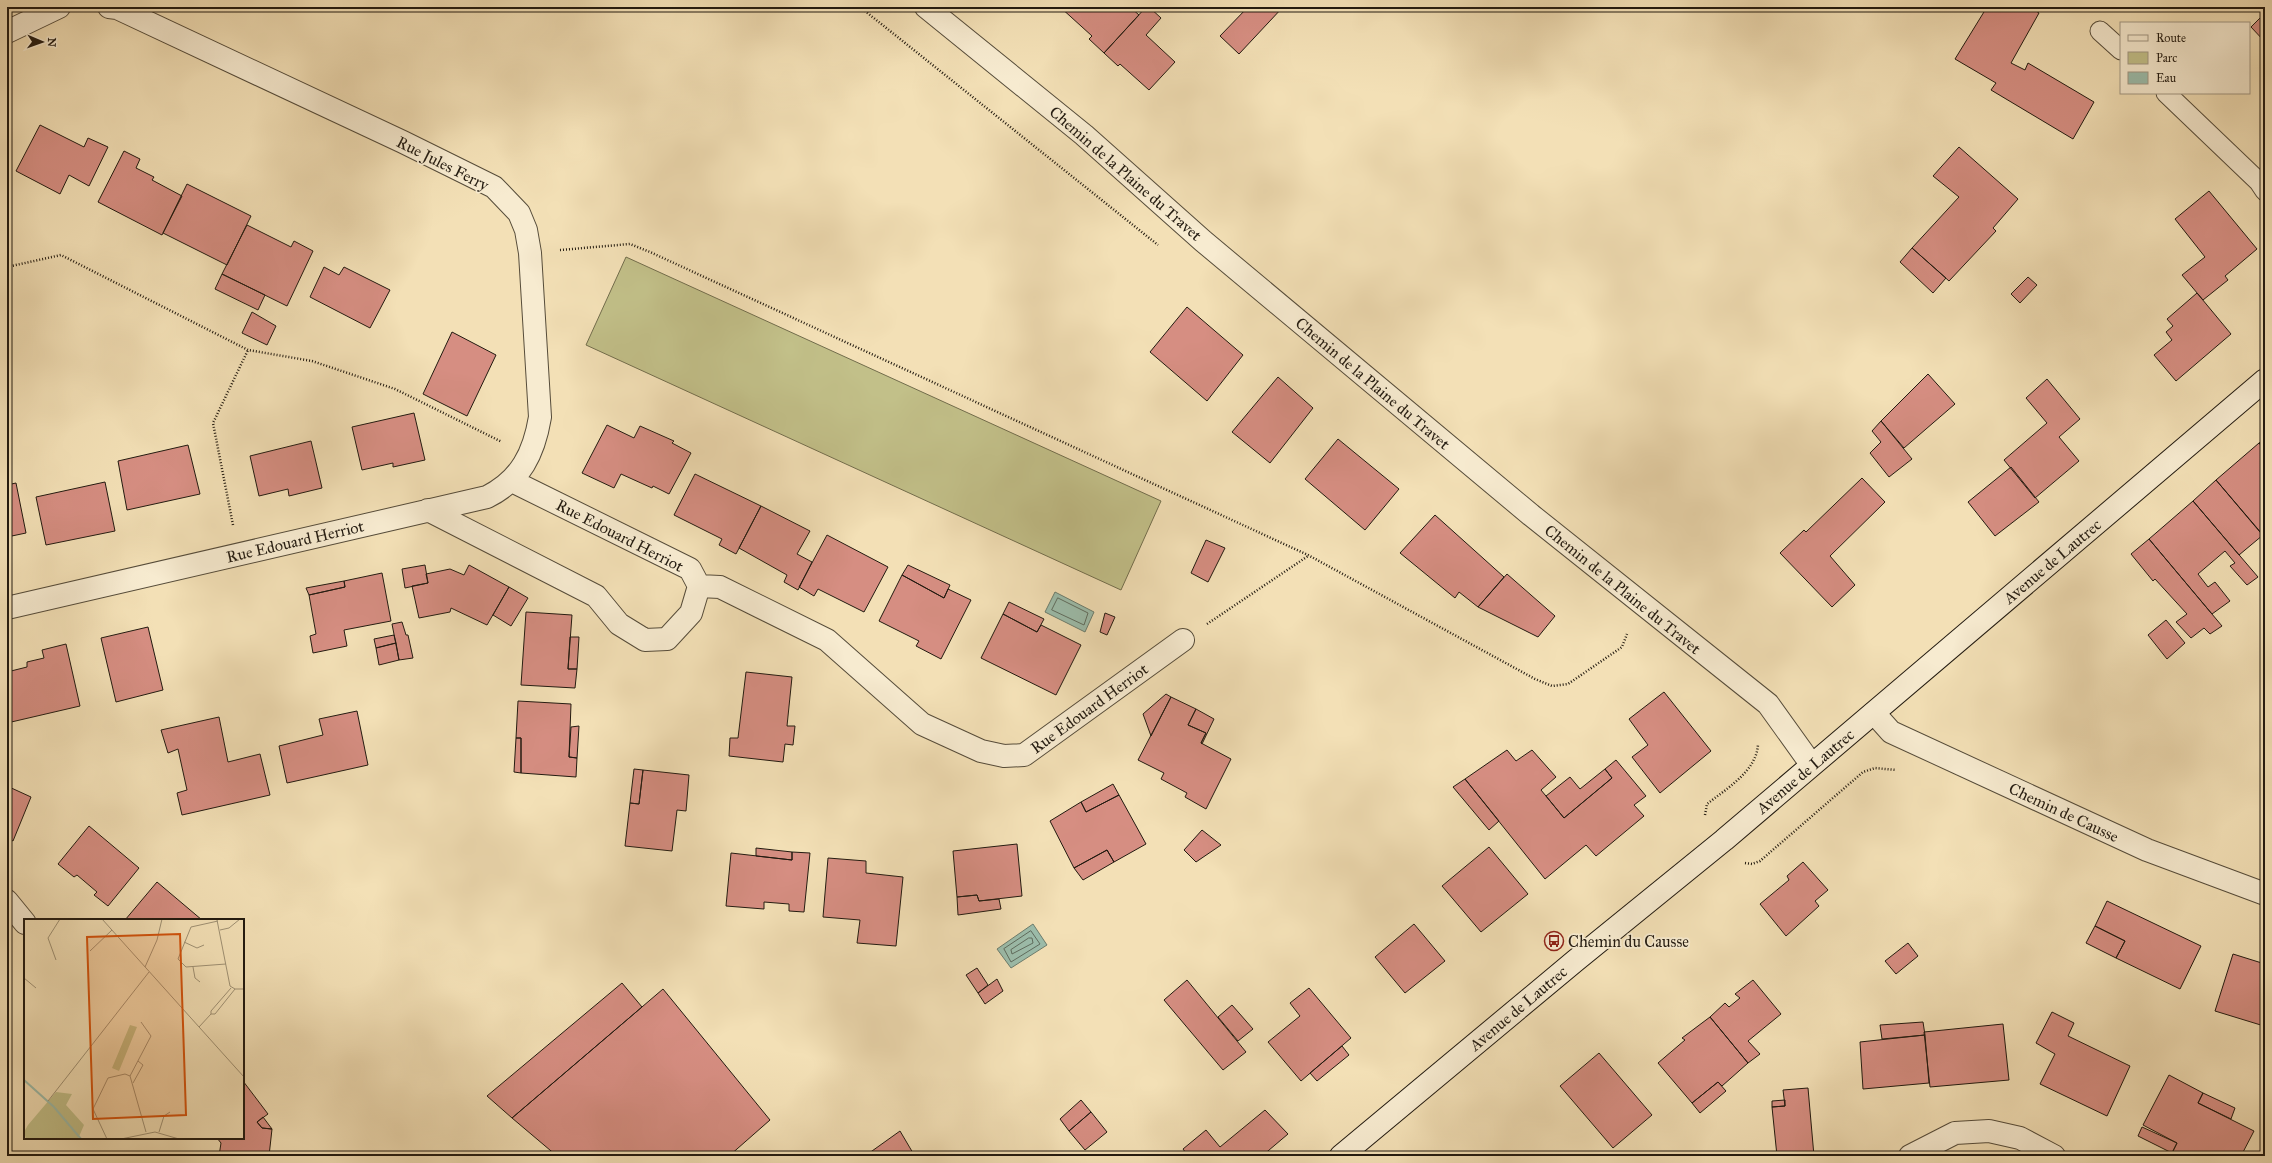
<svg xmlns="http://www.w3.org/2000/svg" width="2272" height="1163" font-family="'IM FELL Great Primer',serif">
<rect width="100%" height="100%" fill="#f3e0b6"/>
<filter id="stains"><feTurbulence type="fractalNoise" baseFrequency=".005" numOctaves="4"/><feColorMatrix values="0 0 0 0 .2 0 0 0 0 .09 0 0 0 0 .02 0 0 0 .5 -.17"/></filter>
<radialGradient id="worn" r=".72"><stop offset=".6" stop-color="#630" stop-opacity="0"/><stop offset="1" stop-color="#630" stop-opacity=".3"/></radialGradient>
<path fill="#c2c089" stroke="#726d4c" d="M626,257l535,244 -40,89 -535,-245z"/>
<path fill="#9cbdab" stroke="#6b7c6d" d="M1055,592l39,20 -9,20 -40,-20z
M1033,924l14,21 -36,23 -14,-19z"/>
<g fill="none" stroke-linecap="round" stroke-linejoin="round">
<path stroke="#5f6c5e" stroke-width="1" d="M1058,598l30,15 -4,12 -32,-15z
M1031,931l9,13 -29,18 -7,-13z
M1029,938h3l1,5 -21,11 -1,-4z"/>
</g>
<path fill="#d68e82" stroke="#221a10" d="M1060,7h57l2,2 11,-2 9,8 -35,38 -15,-14 3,-3z
M1146,7h3l12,11 -15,17 29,27 -26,28 -29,-26 -2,2 -14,-13z
M1248,7h35l-44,47 -19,-18z
M1987,7h43l9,6 -28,50 14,7 3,-7 66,39 -21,37 -82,-49 5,-7 -41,-24z
M2265,13v29l-14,-15z
M40,125l44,22 4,-9 20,9 -19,39 -20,-11 -9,19 -44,-23z
M1959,147l59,52 -25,29 3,3 -47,50 -37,-33 47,-51 -26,-21z
M124,151l16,8 -4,9 18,9 -2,3 30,16 -20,39 -64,-33z
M187,184l64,32 -24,49 -64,-32z
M2209,191l48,58 -32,27 3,4 -25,20 -21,-25 23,-18 -30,-38z
M247,225l44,22 3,-6 19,10 -26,55 -65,-32z
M1912,248l34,30 -13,15 -33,-31z
M324,267l15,8 5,-8 46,23 -20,38 -60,-31z
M222,274l43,21 -7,15 -43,-21z
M2028,277l9,8 -17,18 -9,-9z
M2197,293l34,41 -55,47 -22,-26 18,-15 -6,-8 7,-6 -6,-7z
M1187,307l56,48 -36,46 -57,-49z
M252,312l24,14 -9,19 -25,-12z
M452,332l44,23 -29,61 -44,-22z
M1928,374l27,30 -51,44 -23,-27z
M1278,377l35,31 -43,55 -38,-31z
M2047,379l33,40 -21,18 20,24 -44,37 -31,-38 43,-37 -21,-25z
M414,413l11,47 -32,7v-4l-31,7 -10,-43z
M1881,421l31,38 -23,18 -19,-24 11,-11 -9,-11z
M607,425l27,13 6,-12 34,15 -2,2 19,10 -22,41 -16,-8 -1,2 -31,-14 -7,14 -32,-15z
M2265,438v12l-6,-7z
M1338,439l61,50 -34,41 -60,-51z
M311,441l11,47 -33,8 -1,-7 -29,7 -9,-40z
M2259,443l6,7v88l-49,-58z
M188,445l12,49 -73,16 -9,-49z
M2011,467l28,35 -44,34 -27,-34z
M695,474l66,32 -25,48 -17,-9 3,-6 -48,-24z
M1862,478l23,24 -55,54 25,29 -23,22 -52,-54 24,-23 2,2z
M2216,480l47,55 -24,20 -46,-54z
M105,482l10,49 -69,14 -10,-48z
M16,483l10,50 -19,4v-52z
M2193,501l65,76 -11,8 -17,-19 5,-3 -10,-12 -27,23 10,13 7,-5 15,19 -18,13 -63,-75z
M761,506l49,25 -13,23 15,8 -14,28 -14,-8 3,-7 -48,-27z
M1435,515l69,62 -26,30 -19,-15 -4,6 -55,-45z
M827,535l61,32 -24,45 -46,-23 -4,7 -15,-9z
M2149,539l73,87 -12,8 -6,-6 -13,10 -15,-16 11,-8 -32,-35 -2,2 -22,-27z
M1206,540l19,8 -17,34 -17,-9z
M425,565l3,18 -23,5 -3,-19z
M469,565l40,22 -22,38 -36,-17 -1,4 -31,6 -7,-32 16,-3 -2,-9 24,-5 14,6z
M908,565l42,20 -6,13 -42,-23z
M382,573l9,48 -47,9 3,16 -34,7 -3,-17 6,-2 -7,-39 36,-8 -1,-6z
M1507,574l48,42 -17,21 -60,-30z
M902,575l42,23 4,-9 23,11 -30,59 -25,-13 3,-5 -40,-20z
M344,581l1,6 -36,8 -3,-7z
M509,587l19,11 -17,28 -18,-11z
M1009,602l35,17 -7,13 -34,-18z
M526,612l46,3 -4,54h9l-2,19 -54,-3z
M1105,613l10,4 -8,18 -7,-3z
M1003,614l34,18 4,-7 40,20 -25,50 -75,-37z
M2166,620l19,23 -18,16 -19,-24z
M402,622l4,13h2l5,23 -14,2 -7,-36z
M148,627l15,63 -47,12 -15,-64z
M394,635l2,8 -20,5 -2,-9z
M570,637h9l-2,32h-9z
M396,643l3,17 -20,5 -3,-17z
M66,644l14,62 -73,17v-51l20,-5v-5l17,-4 -2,-8z
M746,672l46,5 -5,49h8l-2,19 -8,-1 -2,18 -54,-6 1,-18h8z
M1664,692l47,59 -51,42 -28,-36 16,-12 -19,-26z
M1166,694l5,3 -20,39 -8,-22z
M1171,697l25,12 -8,16 18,8 -5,10 30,16 -25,50 -21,-12 2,-4 -26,-14 3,-6 -26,-13z
M518,701l53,3 -2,53 8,1 -1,19 -55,-4v-35h-5z
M1196,709l18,10 -12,25 -1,-1 5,-10 -18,-8z
M357,711l11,54 -81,18 -8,-37 44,-11 -4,-16z
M219,717l9,45 32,-8 10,41 -88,20 -5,-22 10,-3 -9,-41 -10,4 -7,-23z
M579,726l-2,32 -8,-1 2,-30z
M516,738h5v35l-7,-1z
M1507,750l9,11 16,-11 24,27 -15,13 23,28 48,-40 -7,-9 11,-9 30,36 -12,9 10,11 -48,40 -10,-11 -41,34 -80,-100z
M634,769l9,1 -4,34 -9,-1z
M1605,769l7,9 -48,40 -18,-22 24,-19 10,12z
M643,770l46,5 -3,36 -9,-1 -5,41 -47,-5 5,-43 9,1z
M1465,779l34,42 -10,9 -36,-43z
M1113,784l6,11 -33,17 -5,-10z
M7,786l24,11 -18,44 -6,-3z
M1119,795l27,49 -32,18 -7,-12 -33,18 -24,-47 31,-19 5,10z
M89,826l50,42 -31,38 -14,-11 3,-3 -20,-17 -3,2 -16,-13z
M1202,830l19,15 -25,17 -12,-12z
M1017,844l5,52 -43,5 -2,-6 -20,2 -4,-46z
M1489,847l39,47 -47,38 -39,-46z
M756,848l36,4v8l-36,-4z
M1107,850l7,12 -31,18 -9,-12z
M792,852l18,1 -6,59 -15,-1v-7l-25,-2v7l-38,-3 5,-53 61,7z
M828,858l38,3v12l37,4 -7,69 -39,-3 3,-23 -37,-3z
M1803,862l25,28 -13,11 4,5 -33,30 -26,-32 29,-24 -2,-4z
M157,882l45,38h-77z
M977,895l2,6 20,-2 2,10 -43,6 -1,-18z
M2107,901l94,45 -21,43 -64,-31 9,-17 -30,-15z
M1414,924l31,37 -40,32 -30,-36z
M2095,926l30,15 -9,17 -30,-15z
M1908,943l10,13 -22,18 -11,-13z
M2233,954l32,10 -1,62 -49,-15z
M977,968l11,17 -10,8 -12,-18z
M997,979l6,12 -18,13 -7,-11z
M1187,980l59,72 -23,18 -59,-70z
M1753,980l28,34 -33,27 12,13 -12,9 -38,-46 15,-14 4,4 11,-9 -5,-4z
M622,983l20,24 -130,111 -25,-22z
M1309,988l42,50 -50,43 -33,-39 32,-26 -10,-13z
M663,989l107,131 -41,36h-172l-45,-38z
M1232,1005l21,24 -15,12 -20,-24z
M2052,1012l22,11 -6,13 62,30 -23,50 -67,-32 15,-30 -19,-11z
M1710,1017l38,46 -26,23 -4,-4 -26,21 -34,-40 27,-23 -3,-2z
M1923,1022l2,13 -43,4 -2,-14z
M2003,1024l6,56 -79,7 -6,-55z
M1925,1035l4,48 -66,6 -3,-47z
M1342,1046l7,9 -32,26 -7,-8z
M1599,1053l53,62 -39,33 -53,-62z
M2169,1075l34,18 -5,10 56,28 -13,25h-63l-6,-3 5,-10 -34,-18z
M243,1081l25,33 -11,8 5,6 10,1 -3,27h-50l2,-13 -4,-5h26z
M1718,1082l8,9 -26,22 -8,-10z
M1808,1088l6,68h-37l-5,-49 13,-1 -2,-16z
M2203,1093l32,15 -4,11 -33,-16z
M1081,1100l10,12 -22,19 -9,-12z
M1785,1100v6l-13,1v-6z
M1265,1110l23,24 -26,22h-74l-5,-7 23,-19 14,17z
M1091,1112l16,20 -22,18 -16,-19z
M263,1117l9,12 -10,-1 -5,-6z
M2142,1127l35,16 -5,10 -34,-17z
M900,1131l13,22 -4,3h-44z"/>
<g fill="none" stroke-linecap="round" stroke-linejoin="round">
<defs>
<path id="lane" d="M2100,31l21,19
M2166,93l93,89 6,9"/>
<path id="street" d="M926,7l158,128 119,106 328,274 237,189 43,60
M7,32l52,-25
M512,481l178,88 9,17 21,1 107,53 95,84 59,27 23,5 20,-1 159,-115
M428,510l168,86 23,28 26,16 22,-1 24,-26 8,-27
M7,608l480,-111c34,-17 47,-44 53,-80l-10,-164 -4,-23 -7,-17 -25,-26 -91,-45 -286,-134 -8,-1
M1874,713l17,19 256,118 118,44
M7,901l18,22
M1910,1156l45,-23 34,-2 31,7 34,18"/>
<path id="secondary" d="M1341,1156l234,-195 149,-121 541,-460"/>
</defs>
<use href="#lane" stroke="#564c3a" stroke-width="21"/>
<use href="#street" stroke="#564c3a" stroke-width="24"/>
<use href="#secondary" stroke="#221a10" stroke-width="24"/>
<path stroke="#221a10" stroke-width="2.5" stroke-dasharray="1 2" stroke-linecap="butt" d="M860,7l298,238
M560,250l70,-6 20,8 658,303 227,124 17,7 16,-2 54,-37 5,-13
M7,267l54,-12 187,95 64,11 83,28 107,53
M233,525l-20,-102 35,-73
M1207,624l101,-68
M1705,815l2,-11c19,-15 50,-33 51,-60
M1745,863l7,1 8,-3 103,-89 12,-4 21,2"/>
<use href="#lane" stroke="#f7ebd0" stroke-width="19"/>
<use href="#street" stroke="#f7ebd0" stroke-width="22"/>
<use href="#secondary" stroke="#f7ebd0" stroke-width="22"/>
</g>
<defs>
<symbol id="bus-ring" viewBox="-11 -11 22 22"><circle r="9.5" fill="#f7ebd0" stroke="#8f2418" stroke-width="1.5"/><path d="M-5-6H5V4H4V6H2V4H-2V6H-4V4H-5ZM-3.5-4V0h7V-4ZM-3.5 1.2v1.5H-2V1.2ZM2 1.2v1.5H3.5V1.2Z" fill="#8f2418"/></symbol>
</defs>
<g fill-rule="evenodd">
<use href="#bus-ring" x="1543" y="930" width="22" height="22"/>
</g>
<g text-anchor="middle" stroke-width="3.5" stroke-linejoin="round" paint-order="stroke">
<g font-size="16" fill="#221a10" stroke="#f7ebd0">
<text transform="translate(443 163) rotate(27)" y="6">Rue Jules Ferry</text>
<text transform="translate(1126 173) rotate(41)" y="6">Chemin de la Plaine du Travet</text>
<text transform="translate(1373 383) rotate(40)" y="6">Chemin de la Plaine du Travet</text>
<text transform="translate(620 535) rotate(27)" y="6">Rue Edouard Herriot</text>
<text transform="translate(295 541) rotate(-13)" y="6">Rue Edouard Herriot</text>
<text transform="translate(2052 561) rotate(-40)" y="6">Avenue de Lautrec</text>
<text transform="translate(1623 589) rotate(39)" y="6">Chemin de la Plaine du Travet</text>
<text transform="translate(1089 708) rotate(-36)" y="6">Rue Edouard Herriot</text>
<text transform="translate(1805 771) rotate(-40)" y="6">Avenue de Lautrec</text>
<text transform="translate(2064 812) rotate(25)" y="6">Chemin de Causse</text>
<text transform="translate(1518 1008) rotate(-40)" y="6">Avenue de Lautrec</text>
</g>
<g font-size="16" fill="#221a10" stroke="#f7ebd0" text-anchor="start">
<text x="1568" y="947">Chemin du Causse</text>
</g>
</g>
<g transform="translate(24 919)">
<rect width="220" height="220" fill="#f3e0b6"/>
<path d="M106,106l7,2 -18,44 -7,-3zM32,173l16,2 -6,11 18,20 -6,14h-52l-2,-7 4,-7z" fill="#c2c089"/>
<path fill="none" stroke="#9cbdab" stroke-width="2" d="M0,161l30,27 27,32"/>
<path fill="none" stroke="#9f9174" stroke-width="1" d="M78,0l142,158M193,1l13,66 5,3h9M194,2l-27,6 -13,32 8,8 40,-3M196,11l9,-2 11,-9M160,23l13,6 7,-3M66,32l22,-21M32,41l-8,-22 12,-19M121,48l12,-27 5,-21M169,48l2,11 5,4M0,59l12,10M207,69l-20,23v3h4l20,-25M117,103l10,14 -21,40 16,56M175,108l12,-13M109,164l10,-18 -5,-4M24,182l101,-129M135,213l5,-16 6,-4M83,220l-14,-30 15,-31 17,-4 5,2M97,220l34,-7 24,7"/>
<path fill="#d4530c" fill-opacity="0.15" stroke="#d4530c" stroke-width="2" d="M156,15l6,181 -93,4 -6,-182z"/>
<rect width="220" height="220" fill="none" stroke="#221a10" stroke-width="2"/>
</g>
<rect width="2272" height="1163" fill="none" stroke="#f3e0b6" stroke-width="24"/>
<rect x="8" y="8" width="2256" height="1147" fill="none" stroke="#221a10" stroke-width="2"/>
<rect x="12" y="12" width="2248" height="1139" fill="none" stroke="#221a10"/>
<rect x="2120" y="22" width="130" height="72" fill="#f7ebd0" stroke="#a29783"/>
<rect x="2128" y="35" width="20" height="6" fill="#f7ebd0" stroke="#a29783"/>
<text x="2156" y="42" font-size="12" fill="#221a10">Route</text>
<rect x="2128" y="52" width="20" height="12" fill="#c2c089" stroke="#a29783"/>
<text x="2156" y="62" font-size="12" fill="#221a10">Parc</text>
<rect x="2128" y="72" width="20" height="12" fill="#9cbdab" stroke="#a29783"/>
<text x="2156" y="82" font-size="12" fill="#221a10">Eau</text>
<g transform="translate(42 42) rotate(92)" stroke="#f7ebd0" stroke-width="3" paint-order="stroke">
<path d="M0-3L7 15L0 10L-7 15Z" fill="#221a10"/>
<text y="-6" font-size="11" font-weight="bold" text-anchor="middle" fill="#221a10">N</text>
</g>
<rect width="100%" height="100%" filter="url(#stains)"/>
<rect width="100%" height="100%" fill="url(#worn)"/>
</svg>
